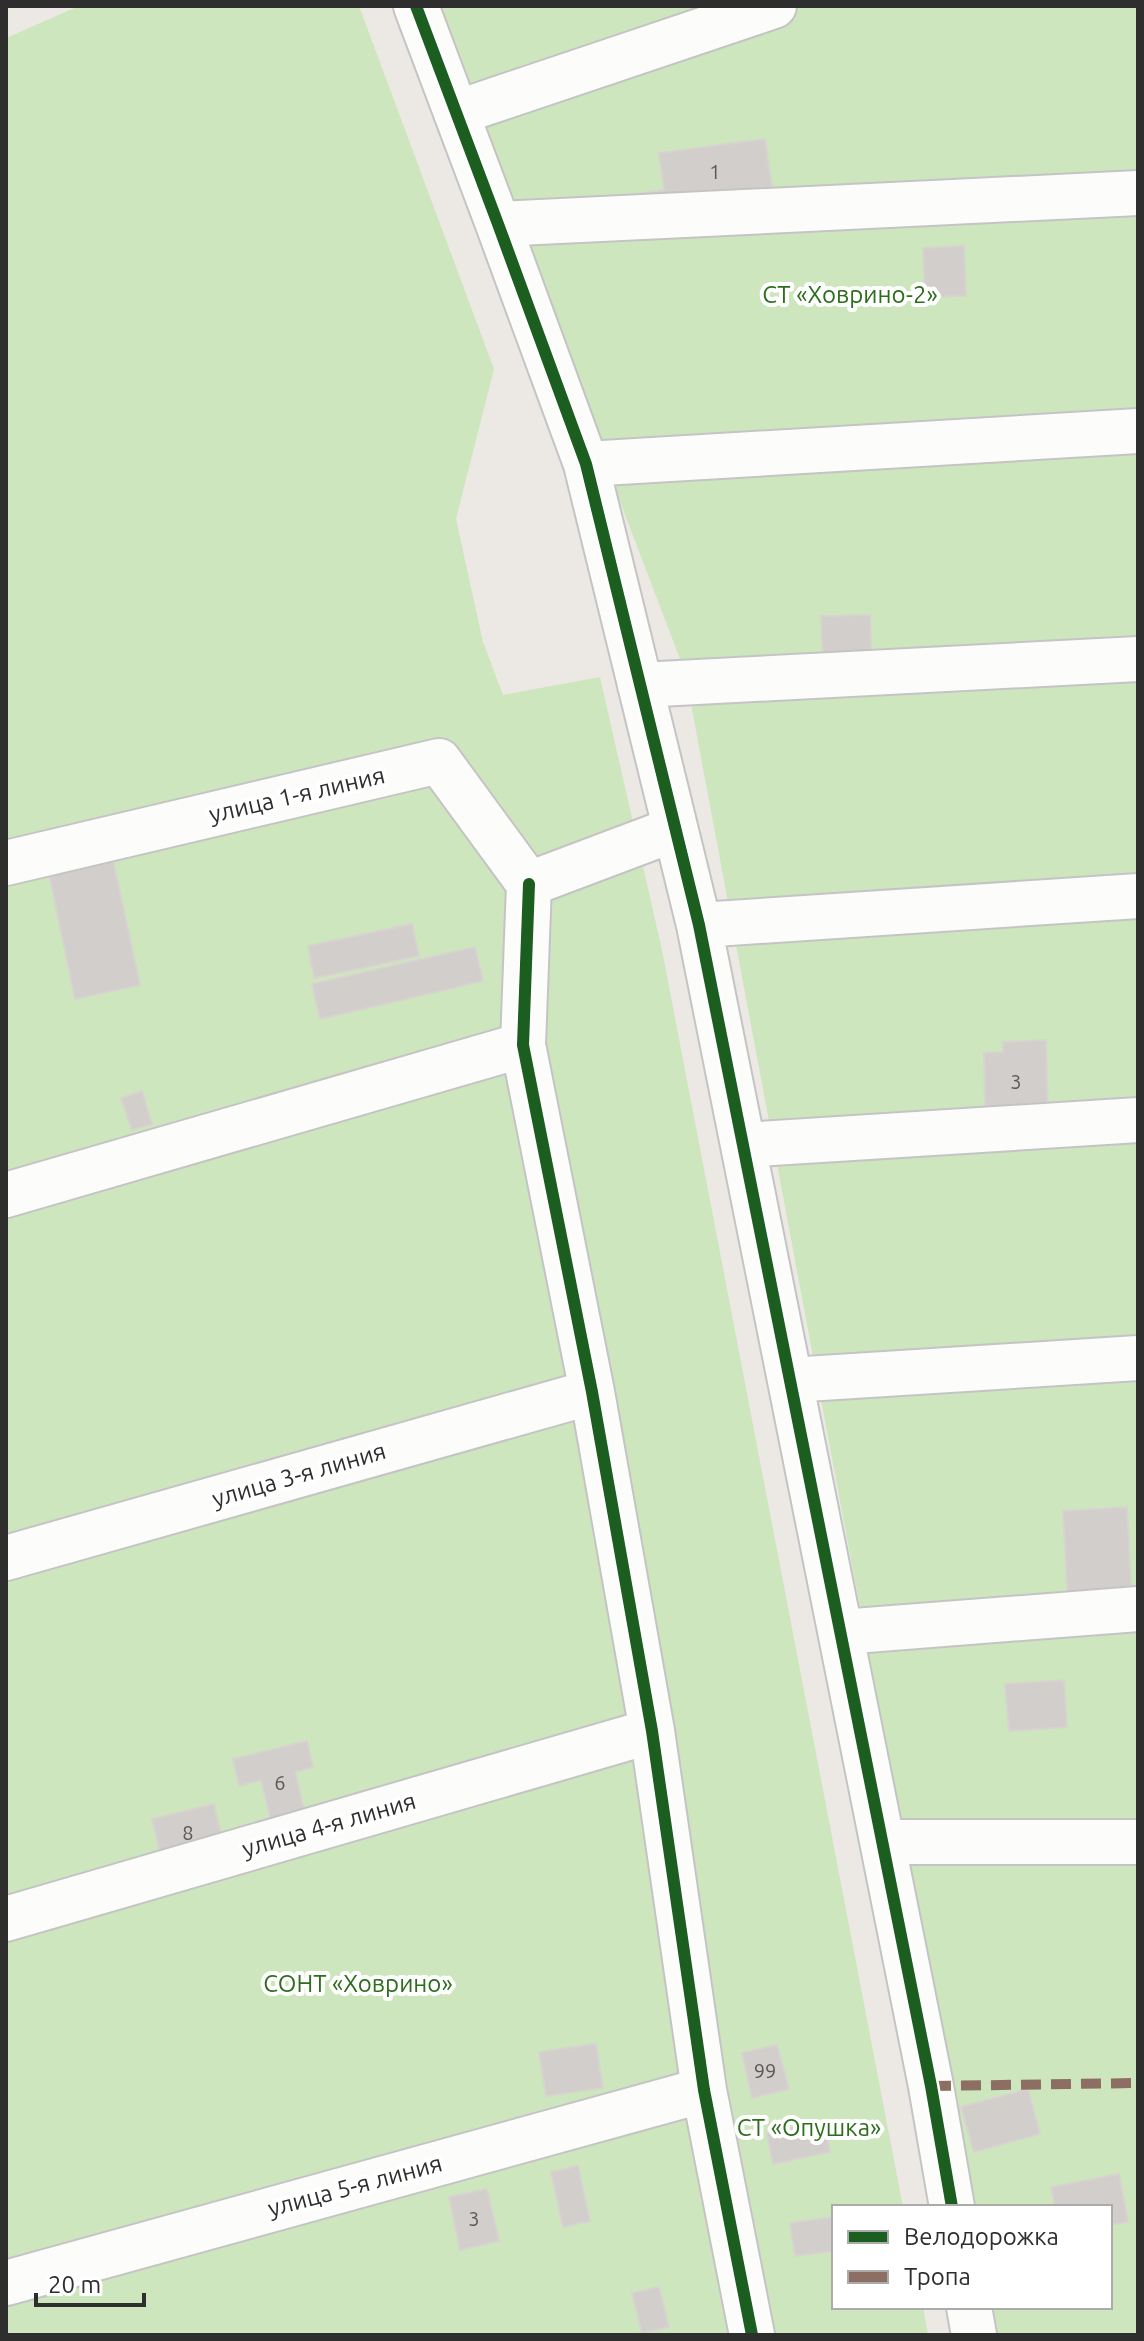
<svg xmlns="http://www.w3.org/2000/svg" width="1144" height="2341" font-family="Ubuntu,sans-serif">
<rect width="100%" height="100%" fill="#ece8e4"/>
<path fill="#cee6be" d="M79,6h280l135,363 -38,150 27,123 20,53 97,-18 62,273 241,1257h-69v100h89l5,28h-922v-2297z
M431,6h707v2329h-144l-5,-28h121v-100h-138l-287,-1535z"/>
<path fill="#d1cecb" stroke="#d7d4d0" stroke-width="2" d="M765,139l8,56 -142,19 -3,-19 36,-5 -5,-37z
M964,246l2,50 -41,1 -2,-49z
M870,615l2,47 -49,1 -2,-47z
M113,860l27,125 -65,14 -26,-125z
M412,924l7,32 -105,22 -6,-32z
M475,947l8,34 -163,38 -8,-35z
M1046,1040l2,71 -63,2 -1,-60 19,-1v-10z
M142,1091l10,33 -20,6 -11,-32z
M1127,1507l5,96 -64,3 -5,-95z
M1064,1680l3,47 -58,4 -4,-47z
M307,1741l6,26 -18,5 12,49 -34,8 -12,-49 -22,6 -6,-27z
M214,1804l10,42 -62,15 -10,-42z
M596,2044l7,44 -57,8 -7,-44z
M777,2045l12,44 -37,9 -10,-45z
M1028,2089l12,45 -66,18 -13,-45z
M824,2122l6,30 -57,12 -6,-30z
M578,2166l12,55 -27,6 -12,-55z
M1119,2174l9,48 -18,3v-18h-55l-4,-20z
M487,2189l12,52 -39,9 -11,-53z
M834,2217v34l-39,5 -5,-33z
M659,2287l10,40 -27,6 -10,-40z"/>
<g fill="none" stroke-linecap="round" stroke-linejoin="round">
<defs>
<path id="minor" d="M416,6l82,218 88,240 113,461 232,1161 21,121
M456,113l318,-107
M498,224l640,-31
M586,464l552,-33
M640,685l498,-26
M6,863l433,-102 90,123
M529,884l-6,161 69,347 60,339 52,359 48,245
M529,884l146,-55
M699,925l439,-29
M743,1145l395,-25
M6,1195l517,-150
M790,1380l348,-22
M6,1558l586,-166
M841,1632l297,-23
M883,1842h255
M6,1919l646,-188
M6,2283l698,-193
M969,2307l5,28"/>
</defs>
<use href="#minor" stroke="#c5c4c5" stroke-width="48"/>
<use href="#minor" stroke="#fcfcfb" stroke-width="44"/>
<path stroke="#8d6e63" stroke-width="10" stroke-dasharray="20 10" stroke-linecap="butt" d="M931,2086l207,-3"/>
<defs>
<path id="cycleway" d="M416,6l82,218 88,240 113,461 232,1161 21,121
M529,884l-6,161 69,347 60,339 52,359 48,245"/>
</defs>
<use href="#cycleway" stroke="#fff" stroke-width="17"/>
<use href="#cycleway" stroke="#1b5e20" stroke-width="12"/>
</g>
<g text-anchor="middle" stroke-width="8" stroke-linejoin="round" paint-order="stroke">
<g font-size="20" fill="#585857">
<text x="715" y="179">1</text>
<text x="1016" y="1089">3</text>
<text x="280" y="1790">6</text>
<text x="188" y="1840">8</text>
<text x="765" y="2078">99</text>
<text x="474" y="2226">3</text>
</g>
<g font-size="24" fill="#2c6e1b" stroke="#fff">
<text x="850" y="303">СТ «Ховрино-2»</text>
<text x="358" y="1992">СОНТ «Ховрино»</text>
<text x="809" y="2136">СТ «Опушка»</text>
</g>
<g font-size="24" fill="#2e2e2e" stroke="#fff">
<text transform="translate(297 795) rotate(-13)" y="8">улица 1-я линия</text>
<text transform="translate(299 1475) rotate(-16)" y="8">улица 3-я линия</text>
<text transform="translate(329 1825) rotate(-16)" y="8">улица 4-я линия</text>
<text transform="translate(355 2186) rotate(-15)" y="8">улица 5-я линия</text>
</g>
</g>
<rect width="1144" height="2341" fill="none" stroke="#2e2e2e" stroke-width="16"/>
<rect x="832" y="2205" width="280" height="104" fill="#ffffff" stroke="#ababab" stroke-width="2"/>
<rect x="848" y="2231" width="40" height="12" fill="#1b5e20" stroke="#ababab" stroke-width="2"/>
<text x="904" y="2245" font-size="24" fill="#2e2e2e">Велодорожка</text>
<rect x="848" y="2271" width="40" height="12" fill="#8d6e63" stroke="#ababab" stroke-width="2"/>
<text x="904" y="2285" font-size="24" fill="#2e2e2e">Тропа</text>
<path d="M36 2293v12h108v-12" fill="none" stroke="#2e2e2e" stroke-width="4"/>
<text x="48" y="2293" font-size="24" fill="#2e2e2e" stroke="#ffffff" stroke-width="6" paint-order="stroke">20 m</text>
</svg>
